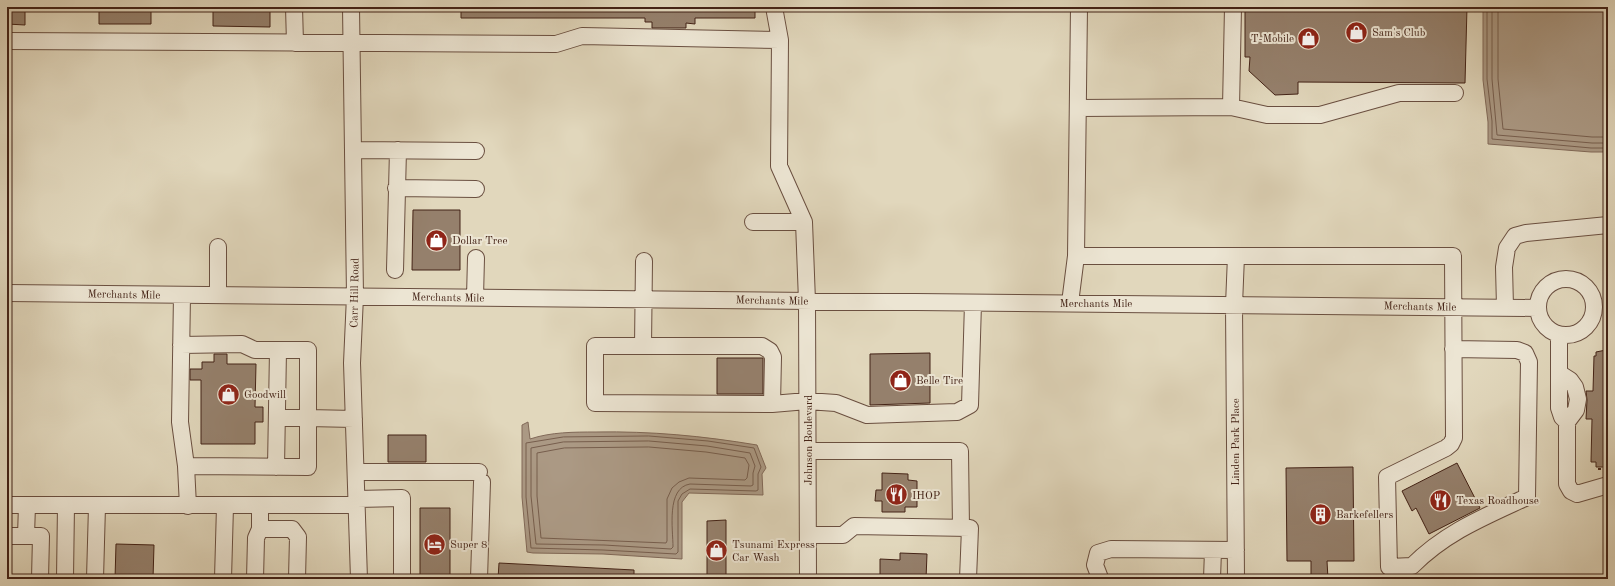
<svg xmlns="http://www.w3.org/2000/svg" width="1615" height="586" font-family="'Old Standard TT',serif">
<rect width="100%" height="100%" fill="#e1d7bc"/>
<filter id="stains"><feTurbulence type="fractalNoise" baseFrequency=".005" numOctaves="4"/><feColorMatrix values="0 0 0 0 .2 0 0 0 0 .09 0 0 0 0 .02 0 0 0 .5 -.17"/></filter>
<radialGradient id="worn" r=".72"><stop offset=".6" stop-color="#630" stop-opacity="0"/><stop offset="1" stop-color="#630" stop-opacity=".3"/></radialGradient>
<path fill="#ab9984" stroke="#816958" d="M1483,7h125v145h-17l-103,-8v-22l-5,-42z
M528,422l2,17c21,-7 44,-7 66,-7 55,-1 107,4 161,13l9,23 -4,6 1,21 -74,-2 -7,9v57l-79,-5 -70,-1 -6,-1 -5,-55v-72z"/>
<g fill="none" stroke-linecap="round" stroke-linejoin="round">
<path stroke="#775e4d" stroke-width="1" d="M1487,7v72l5,42v18l99,9h17
M1492,7v72l5,56 95,8h16
M1498,7v72l5,50 89,8h16
M649,436l59,5 46,7 7,19 -3,7v16l-2,1 -66,-2 -8,5 -4,7v51l-2,2 -73,-4 -72,-2 -5,-51v-54l37,-6z
M649,441l58,5 43,7 5,13 -2,7v12l-2,1 -61,-2c-24,4 -17,45 -17,63l-2,2 -67,-4 -68,-1 -5,-48v-48l32,-6z
M649,447l57,5 39,6 4,7 -2,13 -2,2 -56,-2 -10,4 -7,6 -5,11v42l-1,2 -125,-5 -4,-42v-43l27,-5z"/>
</g>
<path fill="#95806c" stroke="#432216" d="M7,7h18v18l-18,-1z
M99,7h52v17h-52z
M213,7h57v20l-57,-1z
M461,7h294v11h-60v6l-9,-1v5h-34v-6h-7v-4h-184z
M1245,7h222l-2,76 -167,-1v12l-23,1 -26,-24 1,-14h-5z
M413,210h47v60h-48z
M1606,350v3h2v112h-2v2h-10v-5h-5l1,-43h-6l1,-19 -1,-9h7l1,-35h2v-4z
M930,353v50l-60,2v-51z
M214,354h13v10h29l-1,43h8v15h-8v22h-54v-64h-11v-11h12v-7h12z
M717,358h46v36h-46z
M388,435h38v27h-38z
M1457,463l23,45 -51,26 -13,-26 -4,3 -10,-20z
M1353,467l1,94h-27l1,18h-17v-18h-24l-1,-93z
M882,473l26,1v6l9,1v26h-12v5h-23v-11h-7l1,-11h6z
M420,508h30v71h-30z
M726,520v59h-19v-58z
M116,544l38,1 -1,34h-38z
M900,553l27,1 -1,25h-46v-20l20,1z
M499,563l135,7v9h-136z"/>
<g fill="none" stroke-linecap="round" stroke-linejoin="round">
<defs>
<path id="minor" d="M294,7l1,36
M351,7l4,289 -3,67 7,216
M774,7l6,33 -1,126 25,56 3,79 1,278
M7,41l549,3 26,-8 198,4
M1231,107l2,-100
M1078,108l153,-1 36,8h53l79,-22h56
M353,150l123,1
M396,188l80,1
M753,222h51
M1076,256h377l1,182 -3,6 -5,4 -59,29 2,90 23,-1c34,-34 72,-49 115,-69l2,-135 -4,-9 -8,-3 -64,-1
M1236,256l-2,49 2,274
M644,261l-1,85h119l8,5 3,6 -1,47 35,-3 29,2 31,12 90,-3 13,-7 3,-102
M395,270l3,-120
M1538 307a28 28 0 1 1 56 0a28 28 0 1 1-56 0Z
M7,293l1530,15
M182,295l-2,127 6,44 2,40
M218,295v-48
M475,297l1,-39
M1070,303l6,-47 3,-249
M1505,307l-1,-40 3,-19 8,-12 11,-3 82,-8
M1559,335v73l3,9 5,5
M181,345l61,-1 13,6h53v68h-31
M643,346h-48v57l177,1
M1559,373l11,7 5,7 3,12 -2,11 -9,12v62l4,7 6,3 31,-9
M808,451h152l1,77
M186,466l122,1v-49l46,1
M276,467l2,-117
M356,472h123
M357,499l45,-1v81
M7,505h350
M27,505l-1,31h15l-1,43
M260,529h32l6,8 -1,42
M808,535h35l11,-9 116,2 -2,51
M7,536h19
M65,579l1,-74
M95,579l2,-73
M223,579l2,-73
M255,579l1,-41 4,-9v-23
M479,579l3,-97
M1098,579l2,-1 -5,-13 3,-12 13,-4 125,1
M1212,579l1,-29"/>
</defs>
<use href="#minor" stroke="#6a4f40" stroke-width="18"/>
<path stroke="#432216" stroke-width="2" stroke-dasharray="3 2" stroke-linecap="butt" d="M1598,469h9"/>
<use href="#minor" stroke="#ece5d3" stroke-width="16"/>
</g>
<defs>
<symbol id="shop-disc" viewBox="-11 -11 22 22"><circle r="9.5" fill="#8f2418" stroke="#ece5d3"/><path d="M-5-2.5h2.3a2.7 3.5 0 0 1 5.4 0H5L5.5 6h-11ZM-1.5-2.5h3a1.5 2.3 0 0 0-3 0Z" fill="#fff"/></symbol>
<symbol id="restaurant-disc" viewBox="-11 -11 22 22"><circle r="9.5" fill="#8f2418" stroke="#ece5d3"/><path d="M-5-6h1v4h1v-4h1v4h1v-4h1v5L-1.5 .5V6h-2V.5L-5-1ZM5-6V6H3V1.5H1.5Q1.5-4 5-6Z" fill="#fff"/></symbol>
<symbol id="building-disc" viewBox="-11 -11 22 22"><circle r="9.5" fill="#8f2418" stroke="#ece5d3"/><path d="M-4-6H4V6H1V3H-1V6H-4ZM-2.5-4.3h1.7v1.8h-1.7ZM.8-4.3h1.7v1.8H.8ZM-2.5-1h1.7V.8h-1.7ZM.8-1h1.7V.8H.8Z" fill="#fff"/></symbol>
<symbol id="hotel-disc" viewBox="-11 -11 22 22"><circle r="9.5" fill="#8f2418" stroke="#ece5d3"/><path d="M-6-4.5h1.5V1H6V5H4.5V3h-9V5H-6ZM-4 0a1.8 1.8 0 1 1 3.6 0ZM.5 0V-2.5h3Q6-2.5 6 0Z" fill="#fff"/></symbol>
</defs>
<g fill-rule="evenodd">
<use href="#shop-disc" x="1344" y="20" width="25" height="25"/>
<use href="#shop-disc" x="1296" y="26" width="25" height="25"/>
<use href="#shop-disc" x="424" y="228" width="25" height="25"/>
<use href="#shop-disc" x="888" y="368" width="25" height="25"/>
<use href="#shop-disc" x="216" y="382" width="25" height="25"/>
<use href="#restaurant-disc" x="884" y="482" width="25" height="25"/>
<use href="#restaurant-disc" x="1428" y="488" width="25" height="25"/>
<use href="#building-disc" x="1308" y="502" width="25" height="25"/>
<use href="#hotel-disc" x="422" y="532" width="25" height="25"/>
<use href="#shop-disc" x="704" y="538" width="25" height="25"/>
</g>
<g text-anchor="middle" stroke-width="4" stroke-linejoin="round" paint-order="stroke">
<g font-size="11" fill="#432216" stroke="#ece5d3" text-anchor="start">
<text x="1372" y="36">Sam's Club</text>
<text x="1294" y="42" text-anchor="end">T-Mobile</text>
<text x="452" y="244">Dollar Tree</text>
<text x="916" y="384">Belle Tire</text>
<text x="244" y="398">Goodwill</text>
<text x="912" y="499">IHOP</text>
<text x="1456" y="504">Texas Roadhouse</text>
<text x="1336" y="518">Barkefellers</text>
<text x="450" y="548">Super 8</text>
<text x="732" y="548">Tsunami Express<tspan x="732" dy="13">Car Wash</tspan></text>
</g>
<g font-size="11" fill="#432216" stroke="#ece5d3">
<text transform="translate(354 293) rotate(-89)" y="4">Carr Hill Road</text>
<text transform="translate(124 294) rotate(1)" y="4">Merchants Mile</text>
<text transform="translate(448 297) rotate(1)" y="4">Merchants Mile</text>
<text transform="translate(772 300) rotate(1)" y="4">Merchants Mile</text>
<text x="1096" y="307">Merchants Mile</text>
<text transform="translate(1420 306) rotate(1)" y="4">Merchants Mile</text>
<text transform="translate(808 440) rotate(-90)" y="4">Johnson Boulevard</text>
<text transform="translate(1235 442) rotate(-90)" y="4">Linden Park Place</text>
</g>
</g>
<rect width="1615" height="586" fill="none" stroke="#e1d7bc" stroke-width="24"/>
<rect x="8" y="8" width="1599" height="570" fill="none" stroke="#432216" stroke-width="2"/>
<rect x="12" y="12" width="1591" height="562" fill="none" stroke="#432216"/>
<rect width="100%" height="100%" filter="url(#stains)"/>
<rect width="100%" height="100%" fill="url(#worn)"/>
</svg>
